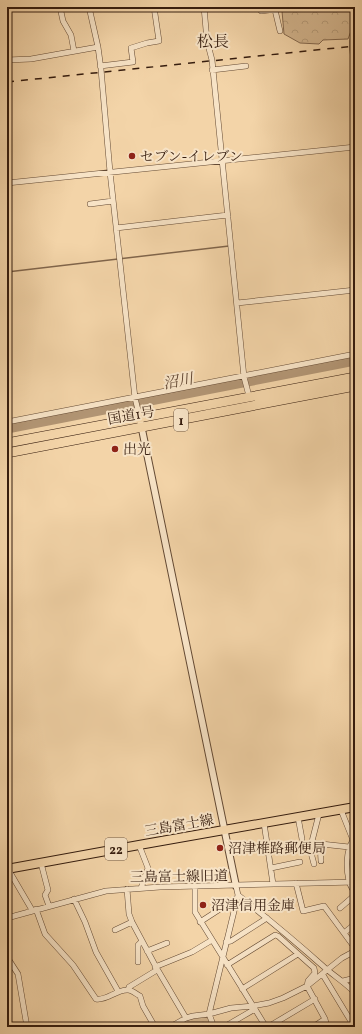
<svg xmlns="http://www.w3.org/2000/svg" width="362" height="1034" font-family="Vollkorn,'Noto Serif JP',serif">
<defs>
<pattern id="forest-firs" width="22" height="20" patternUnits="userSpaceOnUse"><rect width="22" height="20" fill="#d3b58e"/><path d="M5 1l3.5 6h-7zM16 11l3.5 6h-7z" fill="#b69b79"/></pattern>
<pattern id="park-crowns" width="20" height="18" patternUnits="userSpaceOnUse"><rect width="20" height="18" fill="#d3b58e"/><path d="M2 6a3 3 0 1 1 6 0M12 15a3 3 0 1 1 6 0" fill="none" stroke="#b69b79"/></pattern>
</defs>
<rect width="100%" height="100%" fill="#f3d4a8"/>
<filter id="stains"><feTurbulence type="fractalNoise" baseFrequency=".005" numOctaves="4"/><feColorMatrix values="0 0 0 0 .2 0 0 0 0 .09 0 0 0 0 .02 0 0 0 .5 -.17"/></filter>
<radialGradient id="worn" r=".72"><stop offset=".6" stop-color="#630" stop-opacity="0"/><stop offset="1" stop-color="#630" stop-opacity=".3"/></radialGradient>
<path fill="url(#forest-firs)" stroke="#84684e" d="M201,1016l9,2 2,9h-39l11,-6z"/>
<path fill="url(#park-crowns)" stroke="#84684e" d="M310,7h30l11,2v22l-3,8 -25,1 -4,4 -19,-1 -16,-9 -2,-23z"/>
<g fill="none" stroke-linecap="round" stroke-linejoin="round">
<path stroke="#80654b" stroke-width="1.5" d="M7,272l222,-26"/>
<path stroke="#b29574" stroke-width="9" d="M7,429l348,-68"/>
<defs>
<path id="minor" d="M60,7l3,14 8,14 3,16
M89,7l9,40 3,22 9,103 25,226 3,12
M204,7l3,34 5,19 32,317 5,19
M259,7l2,4 33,-4
M353,7l1,25 -2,12 3,32
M275,10l5,21
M7,60l24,-1 67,-12
M100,66l33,-4 -2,-14 16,-5 12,-2 -5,-34
M212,70l34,-4
M7,183l348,-36
M90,204l23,-3
M116,228l112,-13
M237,303l118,-13
M7,422l348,-68
M341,810l12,30c-7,11 -7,28 -4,41 1,4 4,9 6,12
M298,817l4,22
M264,823l9,61
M312,843l37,4
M320,844l1,17
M139,845l9,23 -7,20
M41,863l7,27 -3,5 4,11
M314,864l-4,-15 9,-35
M271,868l29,-6
M8,869l24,41
M296,883l7,28 21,-5 31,42
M195,887v25l71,115
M127,889l2,25 3,8 24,45 30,51
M238,895c29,23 58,47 86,72 10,9 22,16 31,26
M74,899l11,23 11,30 22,39
M340,908l15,-13
M36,909l9,25 28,31 23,34c11,2 21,-10 32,-9 4,0 8,4 12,6l3,10 12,21
M7,918l99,-27 54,-4 195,-5
M200,922l37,-24
M115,930l17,-8
M344,933l11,-9
M226,942l5,-1 36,-23
M147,951l20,-8
M7,957l11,17 9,53
M138,962v-17l4,-4
M227,965l48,-30 3,1 36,32 1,5 -7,8 -1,5 18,33 2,8
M155,967l37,-15 20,-12
M323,975l29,48
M343,981l12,-3
M242,989l56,-35
M128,990l1,-3 28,-17
M170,1027l16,-9 7,-2 16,-2 22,-6 22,-2 16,-3 14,-5 24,-12 35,-28 13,-7
M214,1027l-5,-13 29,-119 -2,-9
M224,1027l31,-18
M268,1027l47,-28
M313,1027l12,-8"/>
<path id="tertiary" d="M138,410l98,476"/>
<path id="primary" d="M7,869l132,-24 216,-38"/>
<path id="trunk" d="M7,443l348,-66
M7,453l348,-67"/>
</defs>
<use href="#minor" stroke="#644a34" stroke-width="6"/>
<use href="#tertiary" stroke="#644a34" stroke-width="8"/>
<use href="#primary" stroke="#351c0e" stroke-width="10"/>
<use href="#trunk" stroke="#351c0e" stroke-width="10"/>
<use href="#minor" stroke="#f7e3c6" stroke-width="5"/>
<use href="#tertiary" stroke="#f7e3c6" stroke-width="6"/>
<use href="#primary" stroke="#f3d4a8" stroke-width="8"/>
<use href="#trunk" stroke="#f3d4a8" stroke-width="9"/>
<path stroke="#351c0e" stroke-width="1.5" stroke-dasharray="7 7" stroke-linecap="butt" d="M7,82l348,-36"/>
</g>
<g fill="#8f2418" stroke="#f7e3c6" stroke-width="1.5">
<circle cx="132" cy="156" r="4"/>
<circle cx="115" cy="449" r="4"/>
<circle cx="220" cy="848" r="4"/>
<circle cx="203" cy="905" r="4"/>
</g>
<g text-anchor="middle" stroke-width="4" stroke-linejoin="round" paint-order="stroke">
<g fill="#f7e3c6" stroke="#6f5845" stroke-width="1">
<rect x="174" y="409" width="14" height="22" rx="3"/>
<rect x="105" y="838" width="22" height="22" rx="3"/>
</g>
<g font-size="13" font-weight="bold" fill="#351c0e">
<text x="181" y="425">1</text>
<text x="116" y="854">22</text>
</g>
<g font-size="14" fill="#351c0e" stroke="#f7e3c6" text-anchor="start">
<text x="140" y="161">セブン-イレブン</text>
<text x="123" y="454">出光</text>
<text x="228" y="853">沼津椎路郵便局</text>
<text x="211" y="910">沼津信用金庫</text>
</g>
<g font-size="14" fill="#351c0e" stroke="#f7e3c6">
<text transform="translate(131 415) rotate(-10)" y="5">国道1号</text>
<text transform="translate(179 825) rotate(-10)" y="5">三島富士線</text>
<text transform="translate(179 876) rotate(-1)" y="5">三島富士線旧道</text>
</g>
<g font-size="15" font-style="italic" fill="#614632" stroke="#f7e3c6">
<text transform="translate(178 381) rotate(-11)" y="5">沼川</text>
</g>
<g font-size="16" fill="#351c0e" stroke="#f7e3c6">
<text x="213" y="47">松長</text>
</g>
</g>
<rect width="362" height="1034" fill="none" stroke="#f3d4a8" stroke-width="24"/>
<rect x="8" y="8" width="346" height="1018" fill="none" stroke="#351c0e" stroke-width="2"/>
<rect x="12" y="12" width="338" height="1010" fill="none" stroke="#351c0e"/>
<rect width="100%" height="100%" filter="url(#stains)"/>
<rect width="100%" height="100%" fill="url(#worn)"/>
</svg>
